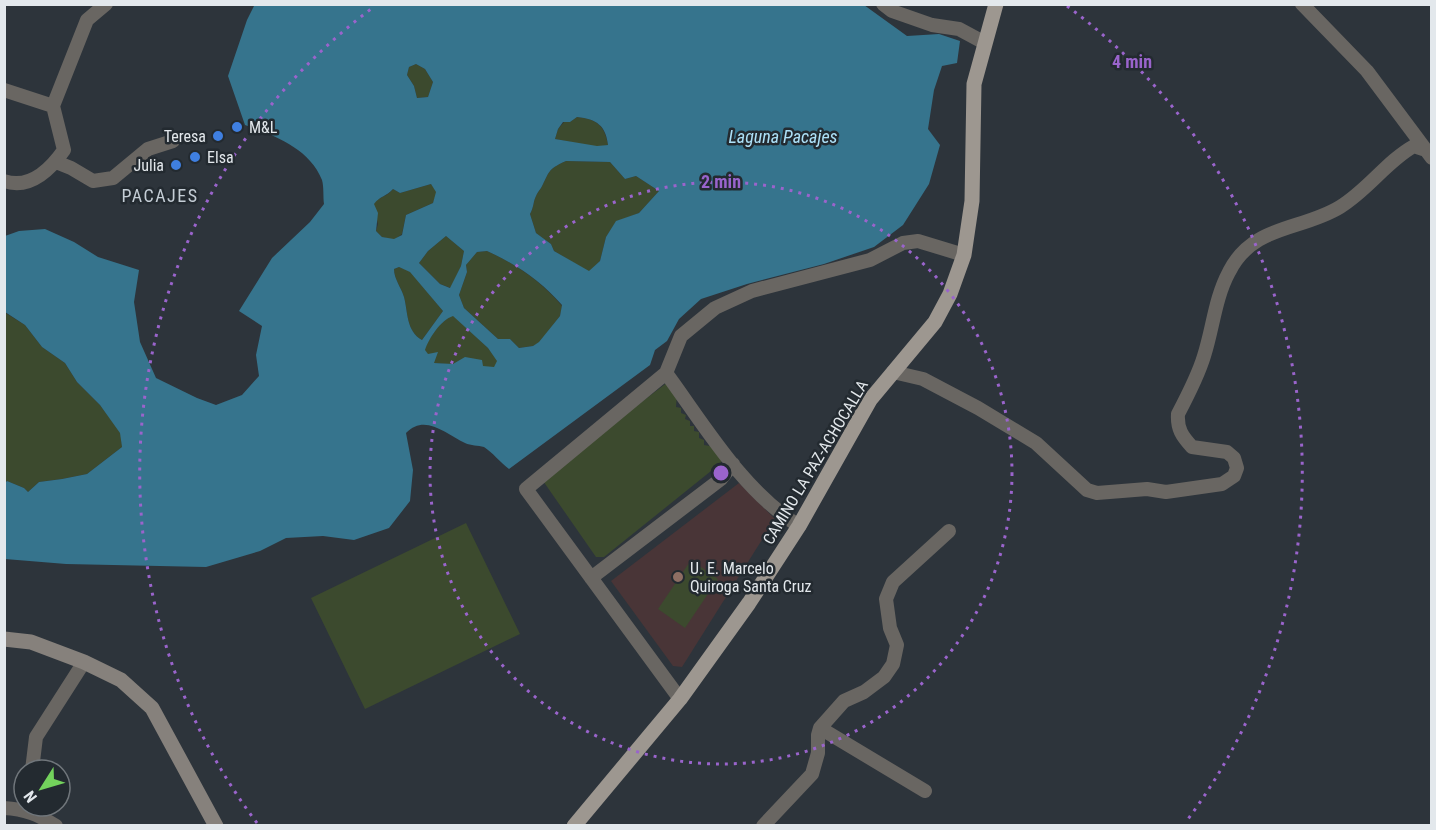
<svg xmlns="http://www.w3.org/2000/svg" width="1436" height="830" font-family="'Roboto Condensed',sans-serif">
<rect width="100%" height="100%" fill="#2d343b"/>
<path fill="#493537" d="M739,483l36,36 -93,148 -9,-1 -62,-85z"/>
<path fill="#3c4a2e" d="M416,64l9,5 8,13 -5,15 -11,1 -3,-12 -7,-11 2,-8z
M577,117c20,2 28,9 31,28l-11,2 -42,-8 3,-10 6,-7h6z
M566,161l44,1 15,17 11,-3 23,15 -20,22 -23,9 -10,15 -6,24 -11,11 -35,-21 -3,-7 -15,-11 -6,-19c4,-7 3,-12 6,-18 1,-3 3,-5 5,-8 9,-16 5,-18 25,-27z
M431,184l6,8 -4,11 -27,12 -4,19 -8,6 -12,-3 -6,-6 2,-7 -5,-20c8,-9 14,-7 20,-15l7,4z
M446,236l18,15 -3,15 -10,22 -11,-4 -21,-21 9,-12z
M487,251c29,13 54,30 75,55l-2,10 -21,27 -6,3 -14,2 -9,-9h-12l-34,-31 -5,-13 8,-23 -1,-7 11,-13z
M399,267l11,4 33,40 -21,29c-16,-9 -14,-28 -18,-43 -3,-10 -10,-18 -10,-28z
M4,312l21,13 17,22 23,16 12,19 23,23 21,28 1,14 -35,27 -25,5 -23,3 -11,10 -4,-4 -17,-7 -2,2z
M453,315l35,33 10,13 -4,7 -60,-5 -10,-13c5,-12 17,-30 29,-35z
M668,382l9,11 -1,14 5,1v5l5,2 -1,4 5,2v5h4v5l5,1v6l5,2v5l12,2 6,9 -1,7 -117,94h-8l-55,-79z
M466,523l54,111 -155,75 -54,-111z
M691,560l27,19 -33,49 -27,-19z"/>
<path fill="#36748d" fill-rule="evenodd" d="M255,4l609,1 43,31 32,-2 21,7 -3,22 -15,3 -8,24 -6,39 12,16 -11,39 -26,41 -29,22 -50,17 -77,20 -46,15 -22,20 -12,22 -12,9 -5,15 -141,104c-8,-6 -17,-17 -25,-22 -6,-2 -13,-1 -19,-4 -19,-9 -40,-30 -59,-10l7,37 -3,31 -21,27 -35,12 -31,-4 -37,2 -26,13 -54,16 -140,-3 -61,-5v-76l2,-2 17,7 4,4 11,-10 23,-3 25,-5 35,-27 -2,-14 -20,-28 -23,-23 -12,-19 -23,-16 -17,-22 -20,-13v-76l14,-5 26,-2 29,13 24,15 41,13 -5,32 6,40 16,36 41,20 19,7 26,-10 17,-19 -3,-21 6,-29 -23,-15 33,-53 38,-36 14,-18c-1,-7 0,-17 -2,-24 -13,-32 -47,-44 -77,-55l-17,-49 19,-56zM416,64l9,5 8,13 -5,15 -11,1 -3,-12 -7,-11 2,-8zM577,117c20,2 29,9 31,28l-11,1 -42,-7 3,-10 5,-7h7zM566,161l44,1 15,17 11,-3 23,15 -20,22 -23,8 -10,16 -6,24 -11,10 -35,-20 -3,-7 -15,-11 -6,-19c4,-7 3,-12 6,-18 1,-3 3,-5 5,-8 9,-16 5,-18 25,-27zM431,184l5,8 -3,11 -27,12 -4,20 -8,4 -12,-2 -6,-6 2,-18 -4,-9c6,-8 13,-8 19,-15l7,4zM446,236l18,15 -3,15 -11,22 -10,-4 -21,-21 9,-12zM487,251c29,13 54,30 75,54l-2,11 -21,26 -6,4 -14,2 -9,-9h-12l-34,-31 -5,-13 8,-23 -1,-7 11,-13zM399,267l11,5 33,39 -21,29c-16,-9 -14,-28 -18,-43 -3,-10 -10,-18 -10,-28zM453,316l35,32 9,13 -3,6 -11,-1 -1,-6 -17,-3 -12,7 -19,-1 4,-11 -10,2 -3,-4c4,-12 16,-30 28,-34z"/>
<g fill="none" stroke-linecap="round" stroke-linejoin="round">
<path stroke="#696662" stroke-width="14" d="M883,4l9,7 40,14 27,4 26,14
M1302,4l65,67 65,87
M4,90l49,16
M56,162l15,6 22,13 20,-3 35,-29 25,-8
M4,181c26,9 46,-11 60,-31l-11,-44 34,-86 19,-16
M893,372l30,7 55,29 58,35 51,47 10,3 50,-4 19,3 56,-8 12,-8 3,-8 -3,-10 -7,-6 -35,-5c-10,-11 -15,-18 -14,-33 10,-19 20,-38 26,-58 9,-28 11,-58 25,-84 24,-48 72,-41 111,-65 28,-17 47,-46 74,-61l9,3
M666,373c39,53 76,117 133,153
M591,578l130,-99 12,-15
M680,699l-154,-210 140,-116 15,-37 34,-28 37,-17 118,-31 33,-17 15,-2 46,14
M820,728l105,63
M32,770l4,-33 48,-75
M4,808c21,1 35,7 52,18
M763,826l49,-52 6,-21v-18l2,-7 24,-27 20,-9 20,-15 9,-13 4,-19 -7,-17 -4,-29 7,-17 56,-51"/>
<path stroke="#86817c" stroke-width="15" d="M4,639l27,3 53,20 37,18 31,28 64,118"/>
<path stroke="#9d9790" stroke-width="15" d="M574,826l106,-127 69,-96 50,-77 71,-126 65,-78 15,-28 14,-39 8,-54 2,-117 22,-80"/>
</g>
<g fill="none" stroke="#9a64cc" stroke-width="3" stroke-dasharray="3 6">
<circle cx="721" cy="473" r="291"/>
<path d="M257 823A581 581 0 0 1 375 6M1067 6A581 581 0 0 1 1185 823"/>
</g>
<g fill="#3f7fe0" stroke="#232a30" stroke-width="2">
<circle cx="237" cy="127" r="6"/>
<circle cx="218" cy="136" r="6"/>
<circle cx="195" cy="157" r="6"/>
<circle cx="176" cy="165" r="6"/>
</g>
<circle fill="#8d6e63" stroke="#232a30" stroke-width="2" cx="678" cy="577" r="6"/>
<g text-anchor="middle" stroke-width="5" stroke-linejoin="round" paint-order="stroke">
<g font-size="16" fill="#e3e8ec" stroke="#232a30" text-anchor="start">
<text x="249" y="133">M&amp;L</text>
<text x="206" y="142" text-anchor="end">Teresa</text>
<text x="207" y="163">Elsa</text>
<text x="164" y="171" text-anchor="end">Julia</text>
<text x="690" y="574">U. E. Marcelo<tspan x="690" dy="18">Quiroga Santa Cruz</tspan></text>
</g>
<g font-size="16" fill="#e3e8ec" stroke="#232a30">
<text transform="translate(815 462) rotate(-59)" y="6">CAMINO LA PAZ-ACHOCALLA</text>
</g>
<g font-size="18" font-style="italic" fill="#ade1f8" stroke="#232a30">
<text x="783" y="143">Laguna Pacajes</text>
</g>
<g font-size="18" letter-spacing="1.5" fill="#c4cdd5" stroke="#232a30">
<text x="160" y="202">PACAJES</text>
</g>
</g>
<circle cx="721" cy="473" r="9" fill="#9a64cc" stroke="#232a30" stroke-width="3"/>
<g font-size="18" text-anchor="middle" font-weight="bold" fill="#9a64cc" stroke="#232a30" stroke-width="5" stroke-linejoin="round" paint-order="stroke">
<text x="1132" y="68">4 min</text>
<text x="721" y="188">2 min</text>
</g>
<rect width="1436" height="830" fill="none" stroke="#e3e8ec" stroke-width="12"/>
<g transform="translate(42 788) rotate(233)"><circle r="28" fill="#232a30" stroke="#70767b" stroke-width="1.5"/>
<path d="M0-4.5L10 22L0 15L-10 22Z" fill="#73d25c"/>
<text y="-9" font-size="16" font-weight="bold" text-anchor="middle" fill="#e3e8ec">N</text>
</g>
</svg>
